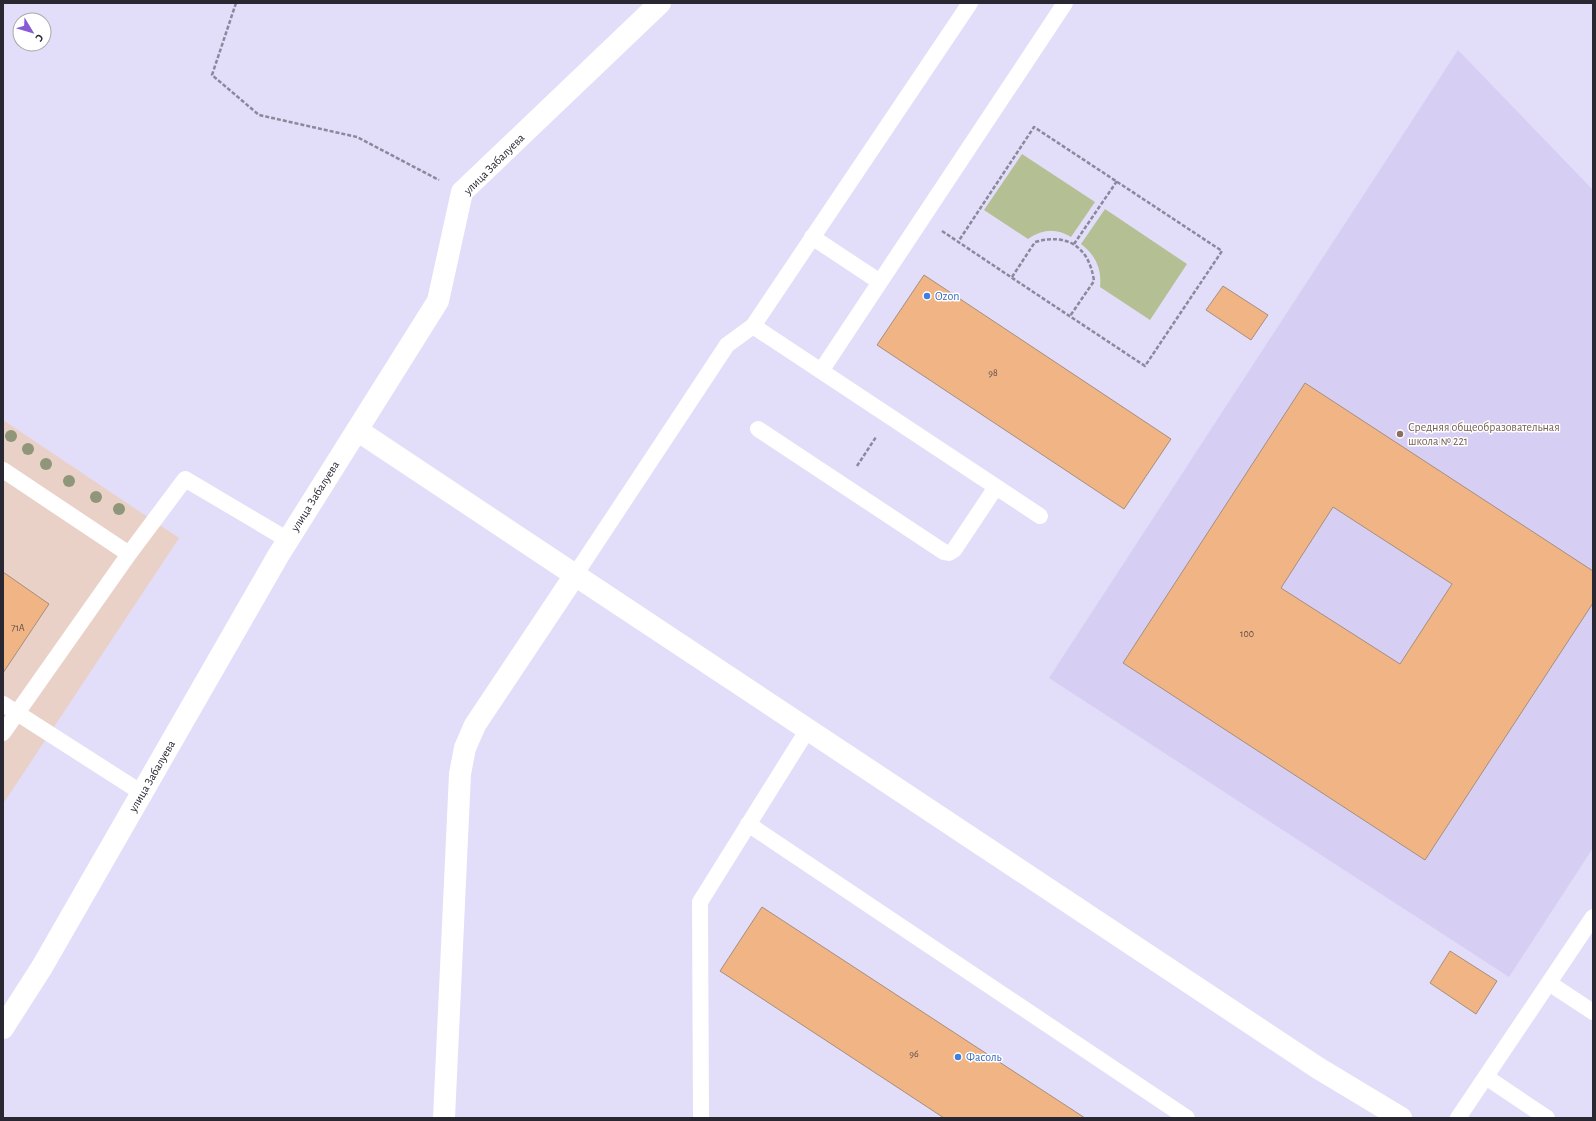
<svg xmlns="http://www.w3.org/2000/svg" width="1596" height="1121" font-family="'Alegreya Sans',sans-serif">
<rect width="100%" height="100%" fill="#e2ddf9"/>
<path fill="#d6cff3" d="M1458,50l135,140v658l-84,129 -460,-299z"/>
<path fill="#e9d1c7" d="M3,420l176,118 -176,266z"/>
<path fill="#b4c094" d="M1022,154l73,48 -24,35c-15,-9 -28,-8 -43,2l-44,-29z
M1105,209l82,55 -37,56 -50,-33c2,-19 -5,-32 -19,-43z"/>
<path fill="#f0b485" stroke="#a68e7c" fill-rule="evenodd" d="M924,275l247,164 -47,70 -247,-164z
M1223,286l45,29 -17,25 -45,-30z
M1305,383l288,188v32l-168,257 -302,-197zM1333,507l119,77 -52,80 -119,-76z
M3,572l46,32 -46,69z
M762,907l323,211h-141l-38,-25 -186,-122z
M1450,951l47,30 -21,33 -46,-31z"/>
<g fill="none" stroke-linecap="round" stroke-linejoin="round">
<path stroke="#8b889c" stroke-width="2.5" stroke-dasharray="4 2" stroke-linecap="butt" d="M236,3l-24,72 47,40 98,22 82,43
M942,231c67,45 135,90 203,135l77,-115 -188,-124 -76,115
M1074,244l43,-63
M1012,277l23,-35c32,-9 54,4 59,39l-24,35
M857,466l19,-29"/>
<path stroke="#fff" stroke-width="16" d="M812,237l68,45
M753,326l287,190
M821,371l244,-368
M758,429l186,123 5,1 5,-3 42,-63
M3,470l126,84 56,-75 103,61
M575,575l152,-230 26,-19 217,-323
M3,704l139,89 2,3
M3,733l126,-179
M748,824l439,294
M1549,983l44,29
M1486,1077l61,41
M701,1118l-1,-216 108,-173
M1458,1118l135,-201"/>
<path stroke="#fff" stroke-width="22" d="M357,430l218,145
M3,1028l39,-61 236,-411 160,-255 24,-109 198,-189
M444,1118l16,-344 5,-26 10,-23 100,-150 743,493 83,50"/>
</g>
<g fill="#909679">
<circle cx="11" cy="436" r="6"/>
<circle cx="28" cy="449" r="6"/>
<circle cx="46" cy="464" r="6"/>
<circle cx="69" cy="481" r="6"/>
<circle cx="96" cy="497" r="6"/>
<circle cx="119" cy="509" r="6"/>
</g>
<g fill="#3f7fe0" stroke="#fff" stroke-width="1.5">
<circle cx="927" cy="296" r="4"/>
<circle cx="958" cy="1057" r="4"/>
</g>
<circle fill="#8d6e63" stroke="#fff" stroke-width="1.5" cx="1400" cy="434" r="4"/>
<g text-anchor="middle" stroke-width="3" stroke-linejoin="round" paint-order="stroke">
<g font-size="10" fill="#5b4a47">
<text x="993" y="376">98</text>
<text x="18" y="631">71А</text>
<text x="1247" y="637">100</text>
<text x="914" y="1057">96</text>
</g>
<g font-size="12" fill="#292732" stroke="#fff">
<text transform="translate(494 164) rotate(-45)" y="4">улица Забалуева</text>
<text transform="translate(315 496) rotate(-58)" y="4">улица Забалуева</text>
<text transform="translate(152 776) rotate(-60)" y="4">улица Забалуева</text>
</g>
<g font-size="12" fill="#366cbe" stroke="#fff" text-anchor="start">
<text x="935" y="300">Ozon</text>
<text x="966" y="1061">Фасоль</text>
</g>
<g font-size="12" fill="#785e54" stroke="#fff" text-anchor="start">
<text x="1408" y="431">Средняя общеобразовательная<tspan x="1408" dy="14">школа № 221</tspan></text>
</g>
</g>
<rect width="1596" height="1121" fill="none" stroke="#292732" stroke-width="8"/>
<g transform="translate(32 32) rotate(128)"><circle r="19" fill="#ffffff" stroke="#a9a9ad"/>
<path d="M0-3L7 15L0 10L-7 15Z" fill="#885ad3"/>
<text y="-6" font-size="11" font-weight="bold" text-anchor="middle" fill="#292732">С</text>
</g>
</svg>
